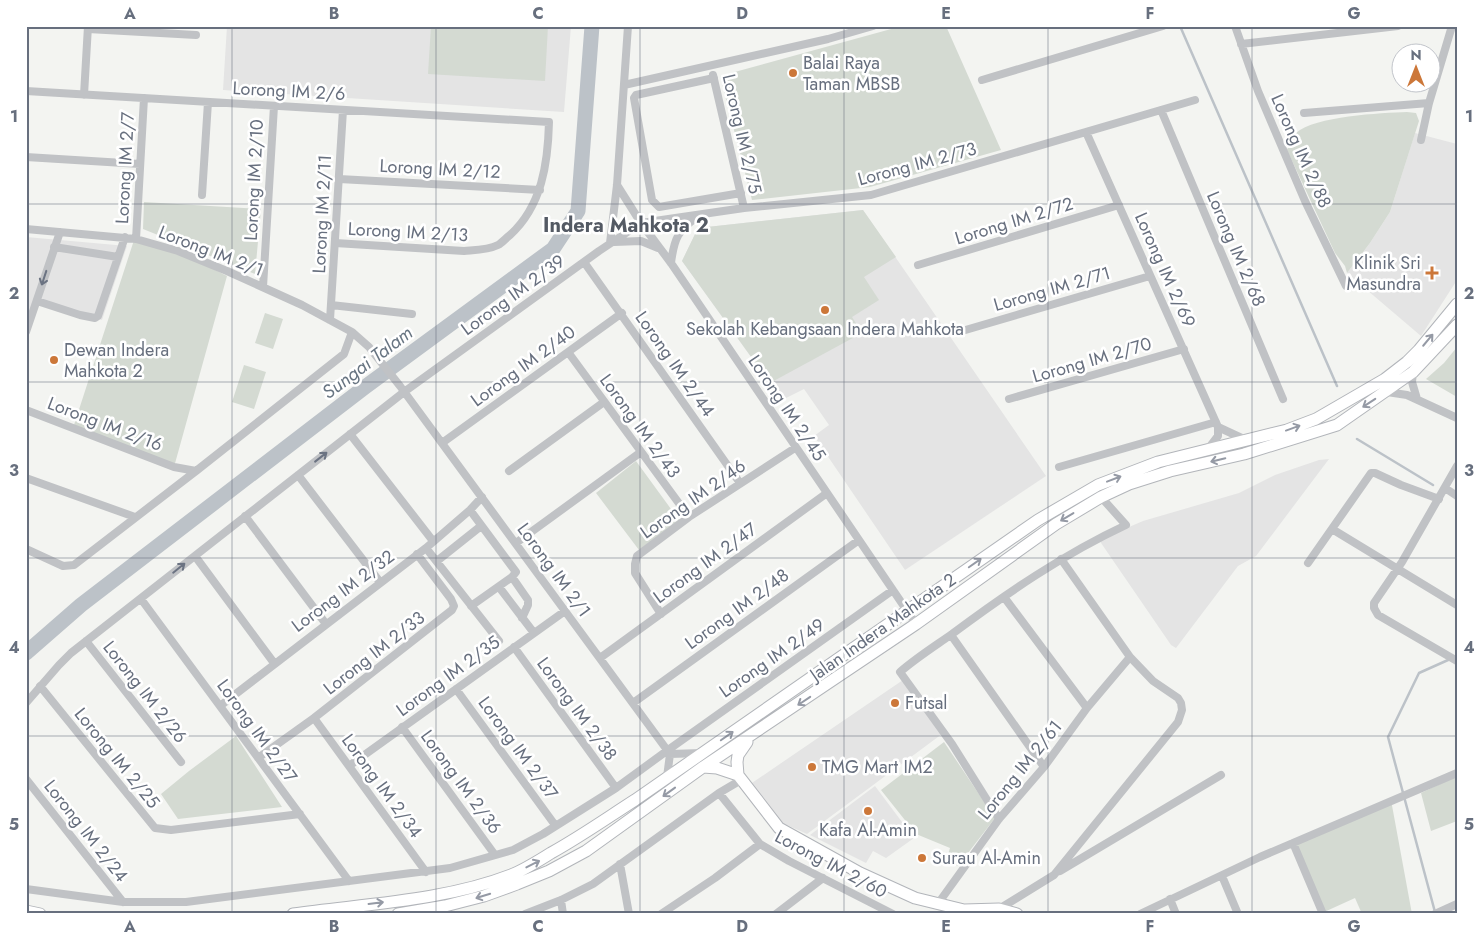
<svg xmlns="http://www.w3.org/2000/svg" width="1483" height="940" font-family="Jost,sans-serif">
<rect width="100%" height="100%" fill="#f3f4f1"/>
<path fill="#e4e4e4" d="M227,26h344l-7,86 -341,-22z
M1415,133l42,11v136l-36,56 -74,-63 23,-30 20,-31z
M863,210l183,266 -141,94 -91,-134 15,-11 -25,-36 -22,11 -100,-139 16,-33z
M26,237l101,9 -25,74 -68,-21 -8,22z
M1329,459l-73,97 -18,10 -62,82 -5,-3 -72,-105 44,-19 96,-28 36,-18 44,-15z
M903,680l39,54 -135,100 -29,-13 -29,-36z
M875,786l39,52 -28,20 -13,-7 -7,12 -56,-28z"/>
<path fill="#d4dad2" d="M431,26h117l-3,55 -117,-7z
M902,26h44l55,124 -131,37 -118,13 -32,-124z
M1407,112l9,1 3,8 -29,91 -20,31 -23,30 -2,-7 -10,-13 -48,-103c3,-7 4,-13 9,-17 19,-17 85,-20 111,-21z
M144,202l117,7 -6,65 -112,-45z
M863,210l33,47 -32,20 15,23 -27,17 10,16 -92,50 -88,-122 16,-33z
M135,237l43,14 49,25 -53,191 -101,-39z
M265,313l18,6 -10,30 -18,-6z
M1457,347v50l-31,-18 18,-16z
M244,365l22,7 -12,37 -22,-7z
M636,461l43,59 -40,30 -43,-57z
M236,736l46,71 -104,12 -17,-25 28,-23z
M944,742l51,76 -37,48 -12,-5 4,-13 -34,-14 -35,-44z
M1457,776v45l-26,10 -10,-38z
M1391,800l21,114h-50l-7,-16 -33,15 -29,-70z"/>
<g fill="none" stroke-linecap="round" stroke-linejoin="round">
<path stroke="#bcc2c8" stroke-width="2.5" d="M1180,26l157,360
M1357,439l76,46
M1435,912l-47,-175 31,-64 38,-17"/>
<path stroke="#bcc2c8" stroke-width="15" d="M26,653l55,-48 284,-218 188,-138 25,-38 14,-185"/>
<defs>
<path id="secondary" d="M747,742l-9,13 -1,7 1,13 41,53 81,45 55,25 49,12 35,-1 18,5
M703,767l14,1 21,7
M26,911l14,3
M293,914c71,-10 151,-13 218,-39 13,-5 27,-14 40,-22 29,-16 56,-35 84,-53l403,-280 60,-35 60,-23 129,-32 29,-11 69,-40 22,-17 12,-12 38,-46
M398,914l47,-8 39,-10 33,-12 32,-13 37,-20 117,-84 213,-143 140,-100 45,-27 28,-13 41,-13 74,-17 93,-29 76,-53 44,-47"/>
</defs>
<use href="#secondary" stroke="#b2b5ba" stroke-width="13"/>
<path stroke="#c0c2c5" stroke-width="8" d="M1235,26l23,65 47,110 41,85
M88,29l108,6
M1241,44l157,-18
M713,75l31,133
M714,78l-78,17 -2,3 18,102 7,7 82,-14
M982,80l181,-54
M624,85l204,-46 45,-13
M26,91l523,31c-1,41 -7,84 -39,113 -4,3 -8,8 -12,10 -10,5 -23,5 -34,6l-129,-8
M84,95l4,-69
M1161,110l122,289
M1304,113l125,-10
M1086,132l132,295v9l-10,13
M1421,140l8,-37 23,-77
M26,157l114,7
M339,179l201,11
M617,185l24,38 30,40 245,361
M202,195l6,-93
M26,229l110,10 42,12 49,20 75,34 50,27 17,15 31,39 270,368 -3,23
M136,239l8,-141
M614,242l27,-1 17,7
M610,243l7,-58 11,-159
M54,247l64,10
M584,262l156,221
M671,263c3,-24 7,-34 28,-47
M918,265l201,-60
M263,287l11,-181
M37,301l43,14 15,3 3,-2 27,-79
M331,305l81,9
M330,320l13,-210
M962,331l188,-55
M26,332l34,-100
M568,352l121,165
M1413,372l-1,10 5,17
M1387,392l20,3 50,23
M1009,399l175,-50
M26,410l148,57 22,4 -122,94 -11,1 -37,-17
M1218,427l28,13
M350,434l83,107
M442,443l180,-130
M1457,466l-55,96 -28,41v5l4,7 79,46
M1059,467l157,-45
M196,471l148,-117 8,-22
M509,471l95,-69
M298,475l82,107
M26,478l109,39
M1445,488l12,8
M470,510l46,62 -4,5 -41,29
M245,516l81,108
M1332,529l125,76
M516,543l125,-91
M426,548l73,93
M195,556l79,107
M437,561l44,-35
M1308,563l63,-90h4l26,12 38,14
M512,577l16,23v5l-6,13
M499,587l35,46
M1004,597l83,111
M141,599l208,282
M661,614l-26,-41v-9l2,-8 52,-39 106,-69
M951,635l93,132
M86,641l95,121
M514,647l102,141
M600,658l227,-165
M40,686l115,142 16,2 129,-16
M456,689l99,136
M26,703l33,-38 12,-12 333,-261 195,-141 42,-28 103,-15 127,-13 324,-95
M633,703l226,-163
M220,706l206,-158 44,-38 12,-13
M314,718l112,154
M402,727l93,128
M670,754l32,-1
M258,758l56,-40 138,-108 2,-4 -3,-7 -34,-45
M349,766l216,-155
M26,779l97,123
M719,793l41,51 29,17 104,53
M999,819l-47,-75 -52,-72c16,-14 35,-26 52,-38 55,-41 112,-80 174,-109l-25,-28
M1293,843l30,71
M620,864l9,50
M1060,871l161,-96
M1222,876l16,38
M26,889l97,13h63l264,-34 63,-18 30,-16 73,-46 52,-38 225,-160
M1170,899l6,15
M561,900l2,14
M937,905l62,-86 45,-52 43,-59 43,-51
M999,909l55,-34 124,-153 4,-12 -1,-7 -3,-5 -25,-17 -23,-24 -69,-98
M525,914l36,-14 32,-16 126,-91 22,-13
M661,914l54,-36 45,-34
M776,914l47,-36
M1140,914l120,-57 197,-84
M1435,914l22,-10"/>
<use href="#secondary" stroke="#fff" stroke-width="11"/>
</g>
<defs><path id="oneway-shaft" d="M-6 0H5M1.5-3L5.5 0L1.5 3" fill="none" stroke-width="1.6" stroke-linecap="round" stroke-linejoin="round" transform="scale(1.25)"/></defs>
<g stroke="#6b7382">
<use href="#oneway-shaft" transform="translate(44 278) rotate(108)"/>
<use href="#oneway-shaft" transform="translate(321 457) rotate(-38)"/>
<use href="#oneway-shaft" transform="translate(179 568) rotate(-39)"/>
</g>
<g stroke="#959aa5">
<use href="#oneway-shaft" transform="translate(1428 340) rotate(-50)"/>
<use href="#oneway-shaft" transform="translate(1369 403) rotate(147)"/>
<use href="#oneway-shaft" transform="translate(1293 428) rotate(-20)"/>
<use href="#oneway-shaft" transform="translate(1218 460) rotate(167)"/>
<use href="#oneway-shaft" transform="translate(1114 479) rotate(-21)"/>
<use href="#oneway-shaft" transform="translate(1067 517) rotate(149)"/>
<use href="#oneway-shaft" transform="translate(975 563) rotate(-35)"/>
<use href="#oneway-shaft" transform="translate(804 701) rotate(146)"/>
<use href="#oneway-shaft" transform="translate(727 736) rotate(-35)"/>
<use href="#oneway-shaft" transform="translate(669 792) rotate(144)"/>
<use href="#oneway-shaft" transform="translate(533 864) rotate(-27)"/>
<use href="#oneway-shaft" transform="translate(483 896) rotate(163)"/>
<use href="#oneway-shaft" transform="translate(376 903) rotate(-7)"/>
</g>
<path fill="none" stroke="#676f7e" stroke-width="1" stroke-opacity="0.55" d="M232,26v888M436,26v888M640,26v888M844,26v888M1048,26v888M1252,26v888M26,204h1431M26,382h1431M26,558h1431M26,736h1431"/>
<g fill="#cc7739" stroke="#fff" stroke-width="2">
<circle cx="793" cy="73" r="5"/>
<path d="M1429.5 265.5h5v5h5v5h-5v5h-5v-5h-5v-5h5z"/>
<circle cx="825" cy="310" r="5"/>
<circle cx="54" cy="360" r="5"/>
<circle cx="895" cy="703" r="5"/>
<circle cx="812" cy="767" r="5"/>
<circle cx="868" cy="811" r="5"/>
<circle cx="922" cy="858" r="5"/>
</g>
<g text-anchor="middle" stroke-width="5" stroke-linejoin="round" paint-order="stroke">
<g font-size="18" fill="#676f7e" stroke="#fff" text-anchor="start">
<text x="803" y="69">Balai Raya<tspan x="803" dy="21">Taman MBSB</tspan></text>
<text x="1421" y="269" text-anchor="end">Klinik Sri<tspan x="1421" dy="21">Masundra</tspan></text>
<text x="825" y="335" text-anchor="middle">Sekolah Kebangsaan Indera Mahkota</text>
<text x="64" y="356">Dewan Indera<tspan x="64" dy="21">Mahkota 2</tspan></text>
<text x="905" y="709">Futsal</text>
<text x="822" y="773">TMG Mart IM2</text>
<text x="868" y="836" text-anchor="middle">Kafa Al-Amin</text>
<text x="932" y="864">Surau Al-Amin</text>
</g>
<g font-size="18" fill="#676f7e" stroke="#fff">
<text transform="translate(289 91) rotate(3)" y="6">Lorong IM 2/6</text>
<text transform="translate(742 134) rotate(77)" y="6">Lorong IM 2/75</text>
<text transform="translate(1301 151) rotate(66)" y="6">Lorong IM 2/88</text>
<text transform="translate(917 164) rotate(-15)" y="6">Lorong IM 2/73</text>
<text transform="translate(125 168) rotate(-87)" y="6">Lorong IM 2/7</text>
<text transform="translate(440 169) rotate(3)" y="6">Lorong IM 2/12</text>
<text transform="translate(254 180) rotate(-87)" y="6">Lorong IM 2/10</text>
<text transform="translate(322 214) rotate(-87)" y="6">Lorong IM 2/11</text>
<text transform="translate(1014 221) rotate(-17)" y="6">Lorong IM 2/72</text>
<text transform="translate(408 232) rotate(3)" y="6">Lorong IM 2/13</text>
<text transform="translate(1236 249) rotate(67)" y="6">Lorong IM 2/68</text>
<text transform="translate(211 251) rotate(21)" y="6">Lorong IM 2/1</text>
<text transform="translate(1165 270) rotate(66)" y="6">Lorong IM 2/69</text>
<text transform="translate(1052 289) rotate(-16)" y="6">Lorong IM 2/71</text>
<text transform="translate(513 295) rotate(-36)" y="6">Lorong IM 2/39</text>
<text transform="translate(1092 360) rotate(-16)" y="6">Lorong IM 2/70</text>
<text transform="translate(675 364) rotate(55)" y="6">Lorong IM 2/44</text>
<text transform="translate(523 366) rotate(-36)" y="6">Lorong IM 2/40</text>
<text transform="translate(787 408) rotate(56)" y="6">Lorong IM 2/45</text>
<text transform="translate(105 424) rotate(21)" y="6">Lorong IM 2/16</text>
<text transform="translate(640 426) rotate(54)" y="6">Lorong IM 2/43</text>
<text transform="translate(693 499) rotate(-35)" y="6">Lorong IM 2/46</text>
<text transform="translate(705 563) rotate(-36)" y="6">Lorong IM 2/47</text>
<text transform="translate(554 570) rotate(54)" y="6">Lorong IM 2/1</text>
<text transform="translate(343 591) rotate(-37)" y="6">Lorong IM 2/32</text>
<text transform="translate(737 609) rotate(-36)" y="6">Lorong IM 2/48</text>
<text transform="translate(883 627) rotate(-35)" y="6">Jalan Indera Mahkota 2</text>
<text transform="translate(374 653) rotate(-38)" y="6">Lorong IM 2/33</text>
<text transform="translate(772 658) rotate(-35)" y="6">Lorong IM 2/49</text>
<text transform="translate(448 676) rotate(-36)" y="6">Lorong IM 2/35</text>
<text transform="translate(145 692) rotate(52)" y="6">Lorong IM 2/26</text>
<text transform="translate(577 709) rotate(54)" y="6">Lorong IM 2/38</text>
<text transform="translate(257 731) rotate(54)" y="6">Lorong IM 2/27</text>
<text transform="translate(518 748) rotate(54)" y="6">Lorong IM 2/37</text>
<text transform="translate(117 758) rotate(51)" y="6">Lorong IM 2/25</text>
<text transform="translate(1020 770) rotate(-51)" y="6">Lorong IM 2/61</text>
<text transform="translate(461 782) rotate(54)" y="6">Lorong IM 2/36</text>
<text transform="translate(382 786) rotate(54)" y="6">Lorong IM 2/34</text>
<text transform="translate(86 831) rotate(52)" y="6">Lorong IM 2/24</text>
<text transform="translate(831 864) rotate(28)" y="6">Lorong IM 2/60</text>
</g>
<g font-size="19" font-style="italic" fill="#687582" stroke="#fff">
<text transform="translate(367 362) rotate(-37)" y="7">Sungai Talam</text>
</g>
<g font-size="20" font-weight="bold" fill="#545a64" stroke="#fff">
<text x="626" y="232">Indera Mahkota 2</text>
</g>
</g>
<rect width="1483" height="940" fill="none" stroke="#ffffff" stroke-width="55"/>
<g transform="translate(1416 68)"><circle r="24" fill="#ffffff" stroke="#c2c5cb"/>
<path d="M0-4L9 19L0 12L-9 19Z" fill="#cc7739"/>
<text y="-8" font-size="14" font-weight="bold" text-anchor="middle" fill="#676f7e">N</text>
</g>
<rect x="28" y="28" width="1428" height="884" fill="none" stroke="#676f7e" stroke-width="2"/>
<g font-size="16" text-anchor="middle" font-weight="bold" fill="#676f7e">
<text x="130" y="19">A</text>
<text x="334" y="19">B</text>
<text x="538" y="19">C</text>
<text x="742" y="19">D</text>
<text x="946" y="19">E</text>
<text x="1150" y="19">F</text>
<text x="1354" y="19">G</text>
<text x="14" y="122">1</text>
<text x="1469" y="122">1</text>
<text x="14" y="299">2</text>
<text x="1469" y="299">2</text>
<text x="14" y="476">3</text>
<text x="1469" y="476">3</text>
<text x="14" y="653">4</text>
<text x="1469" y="653">4</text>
<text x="14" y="830">5</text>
<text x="1469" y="830">5</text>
<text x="130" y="932">A</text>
<text x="334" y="932">B</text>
<text x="538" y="932">C</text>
<text x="742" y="932">D</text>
<text x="946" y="932">E</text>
<text x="1150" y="932">F</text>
<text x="1354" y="932">G</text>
</g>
</svg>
